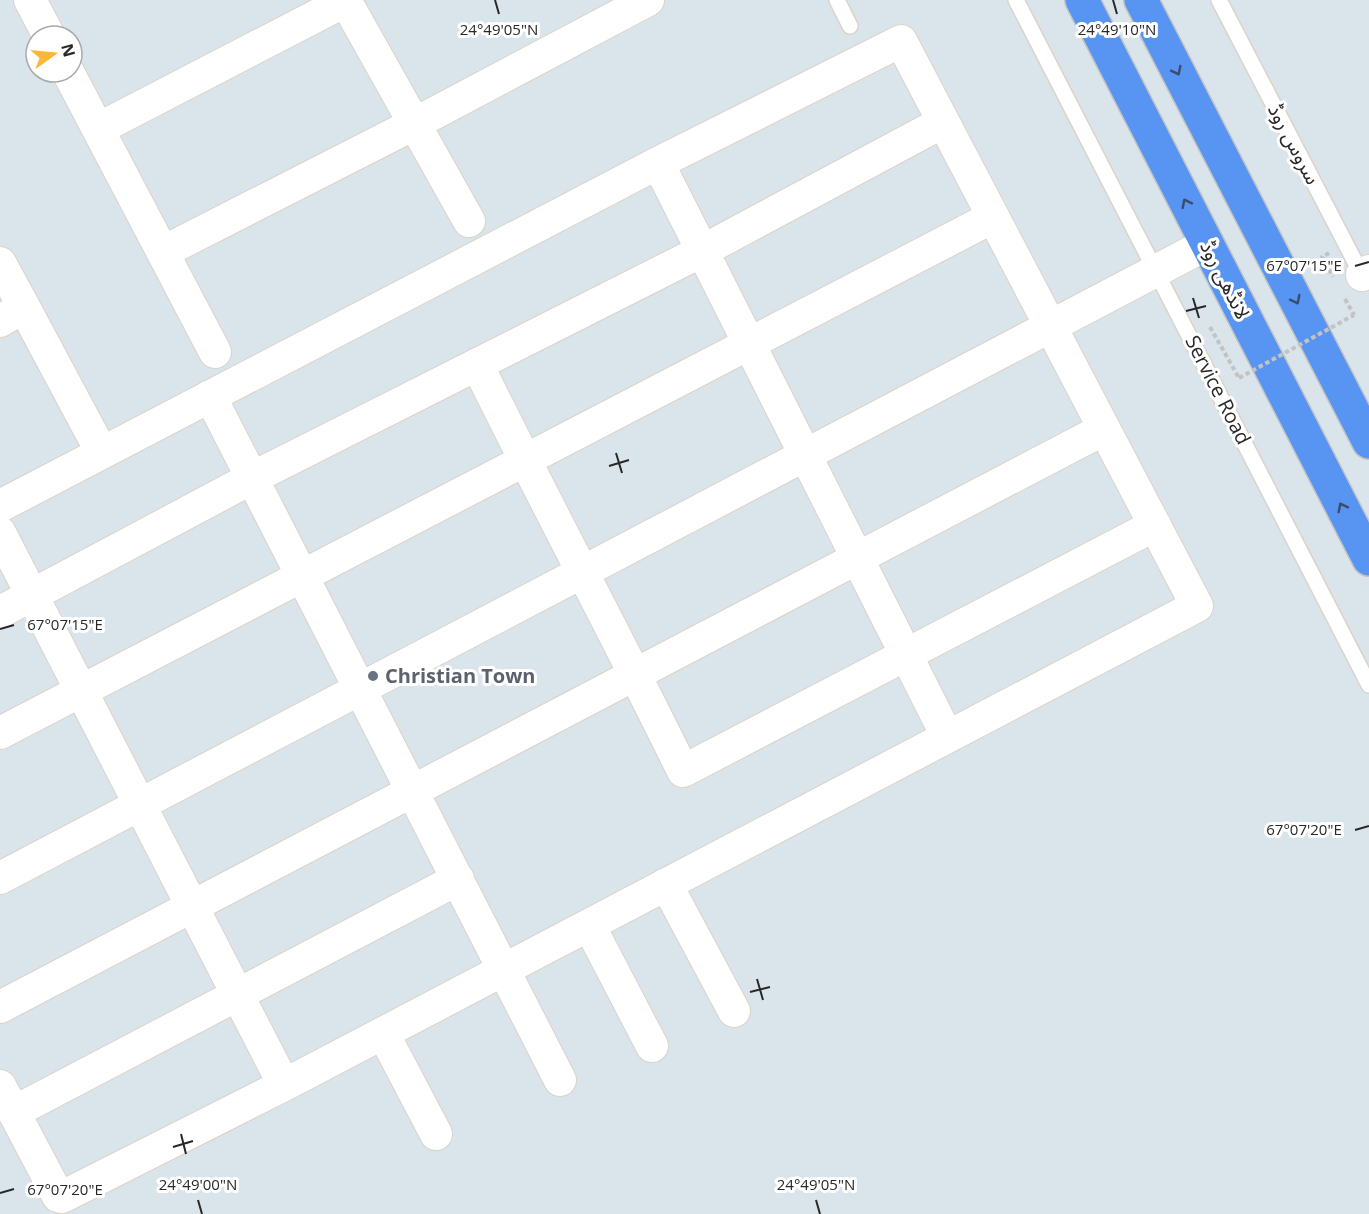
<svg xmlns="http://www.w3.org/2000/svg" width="1369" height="1214" font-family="'Open Sans','Noto Sans Arabic',sans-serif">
<rect width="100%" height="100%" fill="#dae4eb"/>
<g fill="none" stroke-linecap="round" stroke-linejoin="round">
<defs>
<path id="lane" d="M837,0l13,26
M1016,0l353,685
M1219,0l145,279"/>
<path id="street" d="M30,0l19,36
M345,0l124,221
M68,72l147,280
M98,129l249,-129
M658,163l289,573
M163,252l251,-128 234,-124
M0,263l24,44
M1362,275l7,-4
M0,321l24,-14 78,146
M477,364c67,137 139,270 206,407l472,-246
M210,396l350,684
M0,506l658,-343 243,-122 296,565 -913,479 -222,112 -4,-1 -58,-110
M0,533l284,552
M0,612l252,-134 450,-227 241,-129
M0,733l993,-516
M0,878l1207,-634
M666,884l68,127
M589,925l63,121
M0,1007l1104,-578
M383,1033l53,101
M14,1112l444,-233"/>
<path id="primary" d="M1082,0l287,559
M1141,0l228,442"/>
</defs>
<use href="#lane" stroke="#dbd4c8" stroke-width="18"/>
<use href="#street" stroke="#dbd4c8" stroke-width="34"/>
<use href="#primary" stroke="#c3c3c3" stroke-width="36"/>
<path stroke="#c3c3c3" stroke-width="4" stroke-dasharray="4.5 3" stroke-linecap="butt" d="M1329,253l-7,4 11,20
M1345,299l9,16
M1210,327l29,51"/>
<use href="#lane" stroke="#fff" stroke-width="15"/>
<use href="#street" stroke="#fff" stroke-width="32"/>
<use href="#primary" stroke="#5894f2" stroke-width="33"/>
<path stroke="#c3c3c3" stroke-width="4" stroke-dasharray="4.5 3" stroke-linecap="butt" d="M1239,378l115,-63"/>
</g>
<defs><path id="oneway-chevron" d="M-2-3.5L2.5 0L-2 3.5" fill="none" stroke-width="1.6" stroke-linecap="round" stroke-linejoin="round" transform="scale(1.5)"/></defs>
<g stroke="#394e6f">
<use href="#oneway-chevron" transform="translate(1177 71) rotate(63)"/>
<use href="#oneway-chevron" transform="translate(1186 203) rotate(-117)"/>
<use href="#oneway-chevron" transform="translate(1296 300) rotate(63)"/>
<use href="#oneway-chevron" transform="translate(1342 507) rotate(-117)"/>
</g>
<path fill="none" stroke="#282828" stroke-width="2" d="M495,0l4,14M1113,0l4,14M1355,266l14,-4M1193,298l6,20M1186,311l20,-5M616,453l6,20M609,466l20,-6M0,629l14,-4M1355,830l14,-4M757,979l6,21M750,992l20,-5M181,1134l5,20M173,1147l20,-6M0,1193l14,-4M198,1200l4,14M816,1200l4,14"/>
<circle fill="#6b7280" stroke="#fff" stroke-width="2" cx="373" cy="676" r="6"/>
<g text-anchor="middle" stroke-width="6" stroke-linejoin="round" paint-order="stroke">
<g font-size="20" fill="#282828" stroke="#fff">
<text transform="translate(1294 144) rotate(62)" y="7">سروس روڈ</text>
<text transform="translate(1225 280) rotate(63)" y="7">لانڈھی روڈ</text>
<text transform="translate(1218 390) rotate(63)" y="7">Service Road</text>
</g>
<g font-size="20" font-weight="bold" fill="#5b616d" stroke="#fff" text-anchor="start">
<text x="385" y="683">Christian Town</text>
</g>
</g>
<g font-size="15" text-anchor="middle" fill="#282828" stroke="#fff" stroke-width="6" stroke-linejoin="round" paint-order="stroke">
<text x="499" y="35">24°49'05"N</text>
<text x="1117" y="35">24°49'10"N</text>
<text x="1304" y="271">67°07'15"E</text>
<text x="65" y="630">67°07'15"E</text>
<text x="1304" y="835">67°07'20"E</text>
<text x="198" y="1190">24°49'00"N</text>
<text x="816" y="1190">24°49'05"N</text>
<text x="65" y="1195">67°07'20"E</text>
</g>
<g transform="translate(54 54) rotate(75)"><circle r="28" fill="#ffffff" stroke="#a9a9a9" stroke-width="1.5"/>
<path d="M0-4.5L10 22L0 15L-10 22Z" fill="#fcb736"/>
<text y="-9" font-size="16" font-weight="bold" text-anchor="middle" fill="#282828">N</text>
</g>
</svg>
